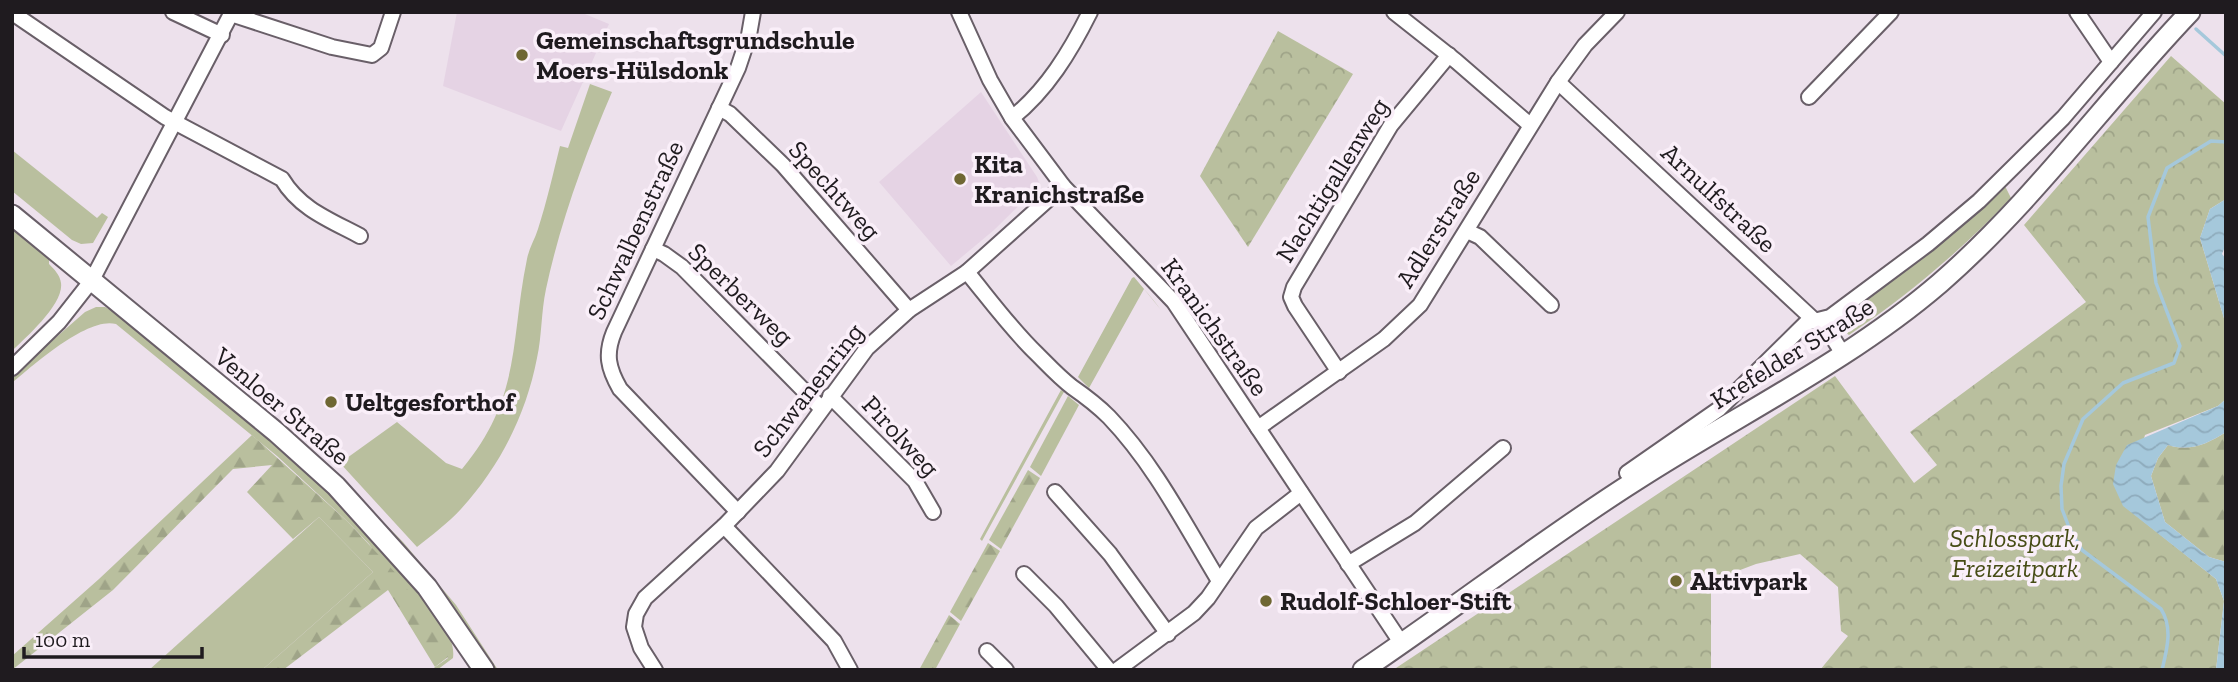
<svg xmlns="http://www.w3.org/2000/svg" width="2238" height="682" font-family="'Zilla Slab',serif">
<defs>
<pattern id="forest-firs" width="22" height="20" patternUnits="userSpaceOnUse" patternTransform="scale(1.75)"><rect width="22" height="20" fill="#b9bf9e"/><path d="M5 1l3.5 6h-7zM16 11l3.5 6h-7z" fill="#9fa488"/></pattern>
<pattern id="park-crowns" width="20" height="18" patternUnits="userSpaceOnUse" patternTransform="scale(1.75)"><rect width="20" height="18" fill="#b9bf9e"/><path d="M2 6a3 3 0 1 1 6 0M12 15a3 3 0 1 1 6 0" fill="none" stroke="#9fa488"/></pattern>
<pattern id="water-waves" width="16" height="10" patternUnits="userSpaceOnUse" patternTransform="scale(1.75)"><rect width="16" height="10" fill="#a5c8db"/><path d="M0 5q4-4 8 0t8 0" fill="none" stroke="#8eabbc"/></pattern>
</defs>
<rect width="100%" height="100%" fill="#ede1ec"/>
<g fill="#e5d3e4">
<polygon points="457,12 580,12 609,24 561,131 443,86"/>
<polygon points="981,92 1037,177 1040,185 994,230 951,266 879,182"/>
</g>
<g fill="#b9bf9e">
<path d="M590,84L612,92C585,155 560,223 546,289C541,312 542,336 537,358C526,415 500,466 461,509C448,523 432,535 417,547L340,463L397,422L446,463L462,469C522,397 510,341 527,259C529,248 535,239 538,229C547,201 553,174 560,146L568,148Z"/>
<polygon points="12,150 97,218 102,213 108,217 93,243 81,244 72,240 12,191"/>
<path d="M2005,186L2011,198C1962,250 1908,295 1849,335L1838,327V321L1929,252Z"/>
<path d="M12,228L49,258V264C54,269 60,275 61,283C64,304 26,337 12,351Z"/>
<path d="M1134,277C1143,288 1153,299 1161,310L1144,289L1089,388L1078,377L1132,278Z"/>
<path d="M96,307H105L112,311C222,401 335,482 422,598C435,614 456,635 453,658L437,670H431L448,658L369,544L348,522L277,456L116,324C88,316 32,366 12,383V376L85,312Z"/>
<polygon points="1061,390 1064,392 1061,397 982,541 980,539"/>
<polygon points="1068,396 1079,405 1041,476 1030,467"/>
<polygon points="320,458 403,542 456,605 498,670 494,670 456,613 319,462"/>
<polygon points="319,517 373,572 262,670 149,670"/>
</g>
<g fill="url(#forest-firs)">
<path d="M2226,432V562L2209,557L2165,522L2151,476L2158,458L2168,445C2190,452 2207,444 2226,432Z"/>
<polygon points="252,435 348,522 401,579 448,657 435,667 388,590 283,670 262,670 373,572 319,517 293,539 247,492 272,465 233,469 113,590 12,670 12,656 99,579"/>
<polygon points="1028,470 1040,478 1001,549 989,540"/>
<polygon points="988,543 1000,551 961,621 950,612"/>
<polygon points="949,615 960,624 935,670 919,670"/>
</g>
<g fill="url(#park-crowns)">
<polygon points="1278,31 1353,74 1248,247 1200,176"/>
<polygon points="2171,56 2226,104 2226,199 2210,209 2200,238 2226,325 2226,399 2218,406 2145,435 2124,506 2216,579 2224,601 2216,670 1820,670 1848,636 1841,631 1838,587 1800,554 1756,564 1711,581 1711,670 1393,670 1835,376 1914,483 1937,465 1910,432 2086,302 2024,225"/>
</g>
<g fill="url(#water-waves)">
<polygon points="2226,199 2226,244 2222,254 2226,259 2226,325 2200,238 2210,209"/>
<path d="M2226,399V432C2207,444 2190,452 2168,445L2158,458L2151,476L2165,522L2209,557L2226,562V670H2216L2224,601L2216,579L2123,506L2113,484L2116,465L2127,445L2218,406Z"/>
</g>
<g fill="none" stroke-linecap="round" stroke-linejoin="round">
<g stroke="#a5c8db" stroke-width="3.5">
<polyline points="2196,29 2226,56"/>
<path d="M2162,670C2167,649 2173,628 2161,609L2082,550L2070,530L2062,509L2061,486L2064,464L2083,419L2123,383L2174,363L2180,346L2156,283L2148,217L2167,168L2211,141L2226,142"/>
</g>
<g stroke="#695f68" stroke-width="18">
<g id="street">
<polyline points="173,12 222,35"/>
<polyline points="959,12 990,80 1012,118 1063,186 1174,302 1402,644"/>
<polyline points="1394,12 1456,61 1530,125"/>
<polyline points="2077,12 2111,62"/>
<polyline points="231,14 332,47 372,55 381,48 393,12"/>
<path d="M17,16L165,117L282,179C300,209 330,220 360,236"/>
<polyline points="1558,82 1815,321 1826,327 1843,354"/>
<polyline points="1809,97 1891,12"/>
<polyline points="719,108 730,114 783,165 909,310"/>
<path d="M1012,118C1047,90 1070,52 1090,12"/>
<polyline points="1467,231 1480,237 1551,305"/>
<polyline points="653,249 664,254 682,267 821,408"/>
<path d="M967,272C990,300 1011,329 1037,354C1048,365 1059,377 1072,387C1085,396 1097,405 1109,417C1155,465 1185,525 1219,581"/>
<polyline points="12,368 59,322 92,280 232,12"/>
<polyline points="1339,372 1295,306 1291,297 1294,287 1391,125 1449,55"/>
<polyline points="830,396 915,481 933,512"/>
<polyline points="1258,428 1384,339 1420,305 1558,82 1585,45 1617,12"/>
<polyline points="1627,473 1719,409 1806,323 1830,317 1928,244 1979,201 2063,118 2154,12"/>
<polyline points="1055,492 1110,554 1168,634"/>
<path d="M738,512L620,389C608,368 605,354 614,332L738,68L749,35L753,12"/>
<polyline points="724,526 834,641 850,670"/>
<polyline points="1348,564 1415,523 1503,448"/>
<polyline points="1024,574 1056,606 1109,670"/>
<polyline points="987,651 1006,670"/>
<polyline points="655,670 641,648 634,627 636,614 645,598 724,526 777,471 867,348 909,310 967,272 1063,186"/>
<polyline points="1117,670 1194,613 1208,598 1256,528 1301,493"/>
</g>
</g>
<g stroke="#695f68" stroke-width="23">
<g id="secondary">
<polyline points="12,215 276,432 336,486 427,587 484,670"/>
<path d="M1363,670C1455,608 1542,540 1635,481C1737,415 1848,362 1940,283C2033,202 2105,101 2190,12"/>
</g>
</g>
<use href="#street" stroke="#fff" stroke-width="14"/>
<use href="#secondary" stroke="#fff" stroke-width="19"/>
</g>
<g fill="#6f6733" stroke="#faeff9" stroke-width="2.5">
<circle cx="522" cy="55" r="7"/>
<circle cx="960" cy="179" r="7"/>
<circle cx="331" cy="402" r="7"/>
<circle cx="1676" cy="581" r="7"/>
<circle cx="1266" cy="601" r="7"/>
</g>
<g text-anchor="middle" stroke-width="7" stroke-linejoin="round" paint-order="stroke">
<g font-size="26" font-weight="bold" fill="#1f1b1f" stroke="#faeff9" text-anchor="start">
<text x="536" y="49">Gemeinschaftsgrundschule<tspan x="536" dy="30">Moers-Hülsdonk</tspan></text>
<text x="974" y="173">Kita<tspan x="974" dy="30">Kranichstraße</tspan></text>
<text x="345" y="411">Ueltgesforthof</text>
<text x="1690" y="590">Aktivpark</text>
<text x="1280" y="610">Rudolf-Schloer-Stift</text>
</g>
<g font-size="26" fill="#1f1b1f" stroke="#faeff9">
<text transform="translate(1332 180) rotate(-58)" y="9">Nachtigallenweg</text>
<text transform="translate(835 190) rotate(48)" y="9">Spechtweg</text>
<text transform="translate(1719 198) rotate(43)" y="9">Arnulfstraße</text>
<text transform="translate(1438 228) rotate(-58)" y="9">Adlerstraße</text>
<text transform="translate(635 230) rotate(-65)" y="9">Schwalbenstraße</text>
<text transform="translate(741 294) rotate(44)" y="9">Sperberweg</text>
<text transform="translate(1215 327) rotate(54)" y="9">Kranichstraße</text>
<text transform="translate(1792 353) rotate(-32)" y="9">Krefelder Straße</text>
<text transform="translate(808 390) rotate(-52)" y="9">Schwanenring</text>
<text transform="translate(282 406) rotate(40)" y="9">Venloer Straße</text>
<text transform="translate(901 436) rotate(47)" y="9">Pirolweg</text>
</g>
<g font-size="26" font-style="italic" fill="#464c15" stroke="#faeff9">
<text x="2015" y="547">Schlosspark,<tspan x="2015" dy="30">Freizeitpark</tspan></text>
</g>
</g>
<rect width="2238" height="682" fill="none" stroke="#1f1b1f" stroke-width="28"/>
<path d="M24 647v10h178v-10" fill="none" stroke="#1f1b1f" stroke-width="3.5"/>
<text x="35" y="647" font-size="21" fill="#1f1b1f" stroke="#faeff9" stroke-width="5" paint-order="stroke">100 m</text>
</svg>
